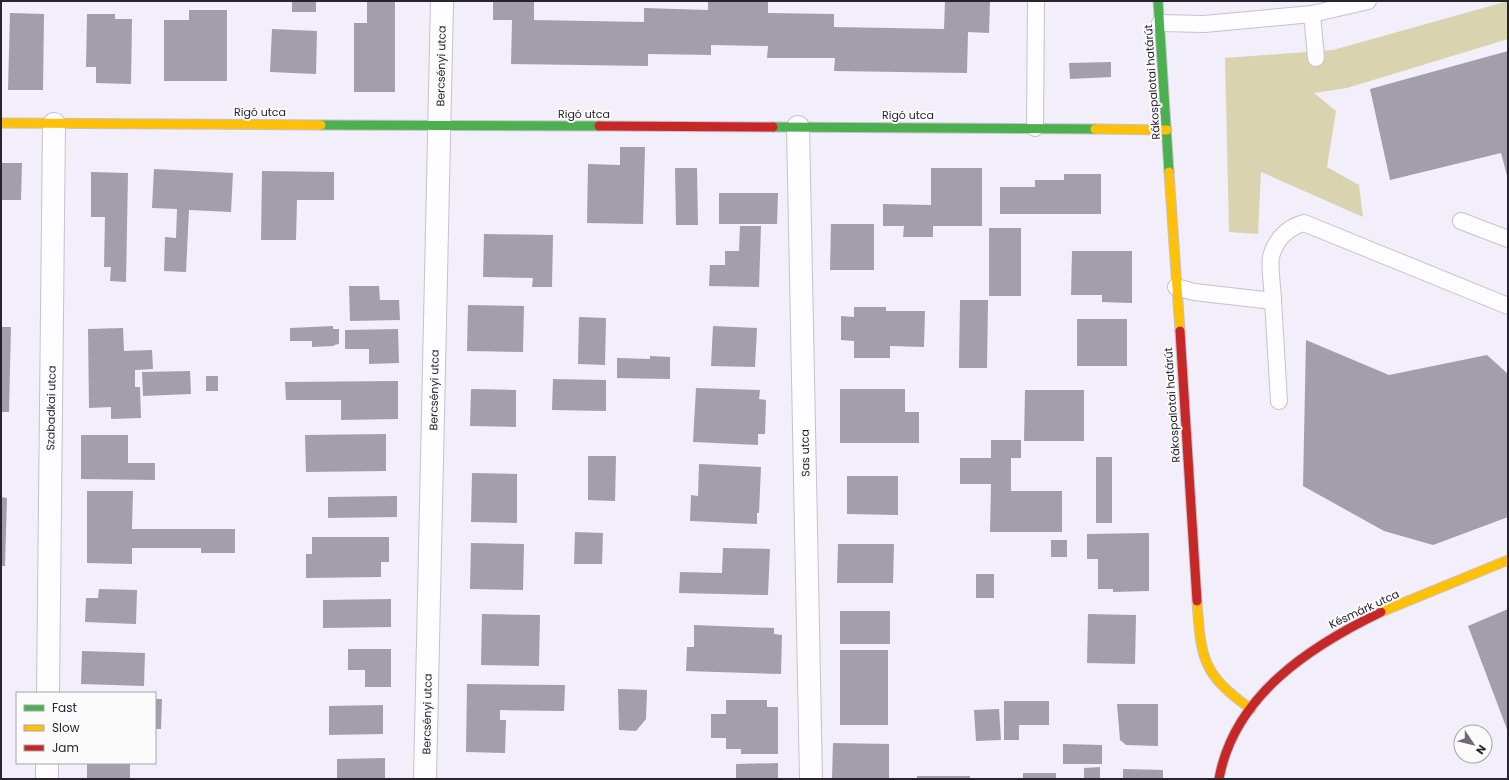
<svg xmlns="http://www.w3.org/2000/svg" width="1509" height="780" font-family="Poppins,sans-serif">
<rect width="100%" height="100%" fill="#f2eefa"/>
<polygon fill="#d9d4af" points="1508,1 1508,39 1347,88 1314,93 1336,111 1327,167 1359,185 1363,217 1261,172 1258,234 1229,232 1225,58 1333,50"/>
<g fill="#a29faa">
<rect x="292" y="1" width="24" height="11"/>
<polygon points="367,1 395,1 395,92 354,92 354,23 367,23"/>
<polygon points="493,1 534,1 534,20 644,22 644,8 708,10 708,1 768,1 768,13 834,14 834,27 944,29 945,1 990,1 989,33 968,32 967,73 834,71 835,58 767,58 768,46 711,45 711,55 648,54 648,66 511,64 512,20 493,20"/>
<polygon points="189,10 227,10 227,81 164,81 164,20 189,20"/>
<polygon points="10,13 44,14 43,90 8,90"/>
<polygon points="87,14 115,14 115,19 132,19 131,84 96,83 96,67 86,67"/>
<polygon points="272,29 317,31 316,74 270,72"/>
<polygon points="1508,51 1508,179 1501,153 1390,180 1370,89"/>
<polygon points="1111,62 1111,77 1070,79 1069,63"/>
<polygon points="620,147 645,147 643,224 587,223 588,164 620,165"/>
<polygon points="1,163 22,163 21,200 1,200"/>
<polygon points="675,168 697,168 698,225 676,225"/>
<polygon points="931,168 982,168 982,226 933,226 933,237 903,237 904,226 883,226 883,204 931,205"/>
<polygon points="154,169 233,173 231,212 189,210 186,272 164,271 165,237 176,238 177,209 152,208"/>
<polygon points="262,171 334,172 334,200 297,200 296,240 261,240"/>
<polygon points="91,172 128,173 126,282 110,281 111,267 104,267 105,217 91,217"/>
<polygon points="1064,174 1101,174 1101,214 1000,214 1000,187 1035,187 1035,180 1064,180"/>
<polygon points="719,193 778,193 777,224 719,224"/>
<polygon points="831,224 874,224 874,270 830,270"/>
<polygon points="740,226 761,226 759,287 709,286 710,265 725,265 725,251 739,251"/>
<rect x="989" y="228" width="32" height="68"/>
<polygon points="484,234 553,235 552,287 532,287 533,278 483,277"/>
<polygon points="1072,251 1132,251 1132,303 1102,302 1102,295 1071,295"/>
<polygon points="349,286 379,286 380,300 399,300 400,320 350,321"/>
<polygon points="960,300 988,300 987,368 959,368"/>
<polygon points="468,305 524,306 523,352 467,351"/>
<polygon points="854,307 886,307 886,311 925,311 924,347 890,346 890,358 854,358 854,341 841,340 841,316 854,317"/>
<polygon points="579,317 606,318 605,365 578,364"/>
<rect x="1077" y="319" width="50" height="47"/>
<polygon points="333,326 333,329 339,329 339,344 334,345 334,346 312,347 312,341 290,341 290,328"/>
<polygon points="713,326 757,328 755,367 711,366"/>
<polygon points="1,327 11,327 9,412 1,412"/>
<polygon points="123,328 124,351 152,350 153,369 135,370 135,387 140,387 141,418 111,419 111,407 89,408 88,329"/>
<polygon points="398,329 399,363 369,364 369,349 345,349 345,330"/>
<polygon points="1306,340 1389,375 1487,355 1508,374 1508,517 1433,545 1384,531 1303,486"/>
<polygon points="650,356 670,357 670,379 617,378 617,358 650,359"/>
<polygon points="190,371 191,394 143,396 142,372"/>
<rect x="206" y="376" width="12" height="15"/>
<polygon points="553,379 606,380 606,411 552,410"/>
<polygon points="398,381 398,419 341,420 341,400 286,400 285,382"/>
<polygon points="696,388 760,390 759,399 766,400 765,434 758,434 758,445 693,442"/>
<polygon points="471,389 516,390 516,427 470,426"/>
<polygon points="840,389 905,389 905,412 919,412 919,443 840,443"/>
<polygon points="1025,390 1084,390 1084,441 1024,441"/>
<polygon points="386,434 386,471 306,472 305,435"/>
<polygon points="81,435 128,435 128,463 155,463 155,480 81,479"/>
<polygon points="991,440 1021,440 1021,458 1011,458 1011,491 1062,491 1062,532 990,532 991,484 960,484 960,458 991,458"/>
<polygon points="588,456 616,456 615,501 588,500"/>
<rect x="1096" y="457" width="16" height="66"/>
<polygon points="699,464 761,467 759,513 757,513 757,524 690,521 691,495 698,496"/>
<polygon points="472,473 517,474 517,523 471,522"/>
<polygon points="847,476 898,476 898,515 847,514"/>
<polygon points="87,491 133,491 132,529 235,529 235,553 201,553 201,548 132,548 132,564 87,563"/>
<polygon points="397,496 397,517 328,518 328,497"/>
<polygon points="1,497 7,498 5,566 1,566"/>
<polygon points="575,532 603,533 602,564 574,564"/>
<polygon points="1149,533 1149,591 1113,592 1113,589 1098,589 1098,559 1087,559 1087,534"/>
<polygon points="312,537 389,537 389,562 381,562 381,577 306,578 306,554 312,554"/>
<rect x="1051" y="540" width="16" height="17"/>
<polygon points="471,543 524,544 523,590 470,589"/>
<polygon points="838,544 894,544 893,583 837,583"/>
<polygon points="723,548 770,549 768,595 679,593 680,572 722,573"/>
<rect x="976" y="574" width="18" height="24"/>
<polygon points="99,589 137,590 136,624 85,622 86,598 98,598"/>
<polygon points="391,599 391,627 323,628 323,600"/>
<polygon points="1508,609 1508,732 1468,626"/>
<rect x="840" y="611" width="50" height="33"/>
<polygon points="482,614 540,615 539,666 481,665"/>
<polygon points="1088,614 1136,615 1135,664 1087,663"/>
<polygon points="694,625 774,628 774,634 782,635 781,674 686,671 687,647 694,647"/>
<polygon points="348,649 391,649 391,687 365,687 365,670 348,670"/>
<rect x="840" y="650" width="48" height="75"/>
<polygon points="82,651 145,653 144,686 81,684"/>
<polygon points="467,684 565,685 564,711 500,710 500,720 506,720 505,753 466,752"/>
<polygon points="618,689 647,690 646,719 636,731 619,730"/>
<polygon points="155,699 162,699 161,729 155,729"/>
<polygon points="726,700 767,700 767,707 778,707 778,754 741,754 741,749 726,749 726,738 711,738 711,714 726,714"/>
<polygon points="1004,701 1049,701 1049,725 1019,725 1019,740 1004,740"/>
<polygon points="1117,704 1158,704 1158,746 1126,745 1120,740"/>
<polygon points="383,705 383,734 329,735 329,706"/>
<polygon points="999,709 1001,740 976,741 974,710"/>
<polygon points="833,743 889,744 889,779 832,779"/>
<polygon points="1063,744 1102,745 1102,764 1063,764"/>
<polygon points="385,758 385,779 337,779 337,759"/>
<rect x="87" y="763" width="43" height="16"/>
<polygon points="778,763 778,779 736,779 736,764"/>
<polygon points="1100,767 1100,779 1084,779 1084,768"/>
<polygon points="1123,769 1163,770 1163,779 1123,779"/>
<rect x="1023" y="773" width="33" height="6"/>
<rect x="917" y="776" width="53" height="3"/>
</g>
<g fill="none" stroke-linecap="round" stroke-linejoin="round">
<g stroke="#c5c2cd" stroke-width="18">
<g id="lane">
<polyline points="1312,14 1316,58"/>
<polyline points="1160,23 1204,24 1312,14 1368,1"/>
<polyline points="1035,128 1036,1"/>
<polyline points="1461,221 1508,239"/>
<polyline points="1176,287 1194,292 1273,301 1279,401"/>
<path d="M1273,301C1273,289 1269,268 1271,257C1275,240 1288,227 1304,223L1508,306"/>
</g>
</g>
<g stroke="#c5c2cd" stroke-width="24">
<g id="street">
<polyline points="798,127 811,779"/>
<polyline points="48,693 54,124"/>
<polyline points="47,779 47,763"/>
<polyline points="425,779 442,1"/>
</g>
</g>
<g stroke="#c5c2cd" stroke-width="11">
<g id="fast">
<polyline points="1158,1 1169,172"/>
<polyline points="321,125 599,126"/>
<polyline points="773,127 1095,129"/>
</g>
</g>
<g stroke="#c5c2cd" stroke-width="11">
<g id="slow">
<polyline points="1,123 321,125"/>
<polyline points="1095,129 1167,130"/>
<polyline points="1169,172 1180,331"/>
<path d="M1197,601C1201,659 1202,674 1251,709"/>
<polyline points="1381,612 1508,560"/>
</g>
</g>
<g stroke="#c5c2cd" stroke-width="11">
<g id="jam">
<polyline points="599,126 773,127"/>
<polyline points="1180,331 1197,601"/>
<path d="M1219,779C1234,695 1311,646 1381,612"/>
</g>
</g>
<use href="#lane" stroke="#fdfcfe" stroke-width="16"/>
<use href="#street" stroke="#fdfcfe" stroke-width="22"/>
<use href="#fast" stroke="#4caf50" stroke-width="9"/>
<use href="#slow" stroke="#ffc107" stroke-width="9"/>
<use href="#jam" stroke="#c62828" stroke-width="9"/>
</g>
<g text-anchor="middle" stroke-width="4" stroke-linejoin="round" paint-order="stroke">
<g font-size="11" fill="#272430" stroke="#fbfbfb">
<text transform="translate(441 66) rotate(-89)" y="4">Bercsényi utca</text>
<text transform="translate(1152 82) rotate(-94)" y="4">Rákospalotai határút</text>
<text x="260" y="116">Rigó utca</text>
<text x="584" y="118">Rigó utca</text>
<text x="908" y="119">Rigó utca</text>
<text transform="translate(434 390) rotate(-89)" y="4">Bercsényi utca</text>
<text transform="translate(1172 405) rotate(-94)" y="4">Rákospalotai határút</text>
<text transform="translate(51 408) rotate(-89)" y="4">Szabadkai utca</text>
<text transform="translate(805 453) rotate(-91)" y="4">Sas utca</text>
<text transform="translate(1364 609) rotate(-25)" y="4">Késmárk utca</text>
<text transform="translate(427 714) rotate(-89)" y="4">Bercsényi utca</text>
</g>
</g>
<rect width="1509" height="780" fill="none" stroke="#272430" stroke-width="4"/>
<rect x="16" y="692" width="140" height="72" fill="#fbfbfb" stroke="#a6a5aa"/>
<rect x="24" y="705" width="20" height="6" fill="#4caf50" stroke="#a6a5aa"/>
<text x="52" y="712" font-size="12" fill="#272430">Fast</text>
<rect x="24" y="725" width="20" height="6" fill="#ffc107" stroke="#a6a5aa"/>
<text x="52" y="732" font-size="12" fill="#272430">Slow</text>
<rect x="24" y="745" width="20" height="6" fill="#c62828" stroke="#a6a5aa"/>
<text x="52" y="752" font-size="12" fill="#272430">Jam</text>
<g transform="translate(1473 744) rotate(125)"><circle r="19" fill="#fbfbfb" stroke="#a6a5aa"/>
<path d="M0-3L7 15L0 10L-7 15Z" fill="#6e6b77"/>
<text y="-6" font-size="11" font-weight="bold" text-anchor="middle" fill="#272430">N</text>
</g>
</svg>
